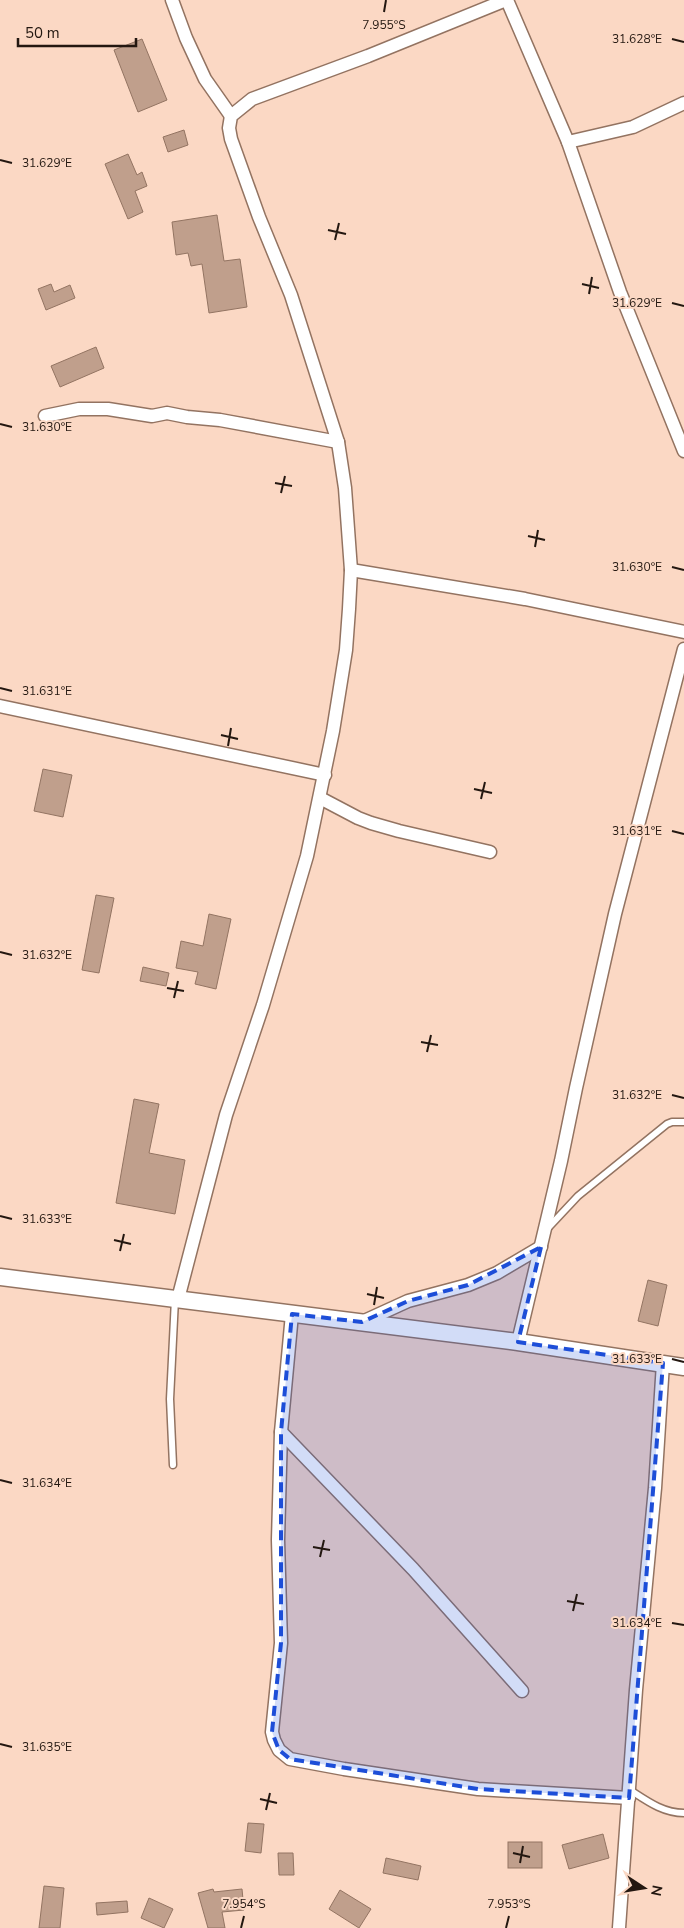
<svg xmlns="http://www.w3.org/2000/svg" width="684" height="1928" font-family="'Nunito Sans',sans-serif">
<rect width="100%" height="100%" fill="#fbd8c4"/>
<g fill="#c09f8c" stroke="#937462">
<polygon points="142,39 167,100 138,112 114,50"/>
<polygon points="184,130 188,145 168,152 163,137"/>
<polygon points="128,154 137,175 142,172 147,186 135,191 143,212 128,219 105,164"/>
<polygon points="217,215 224,261 240,259 247,307 209,313 202,264 191,266 188,253 176,255 172,222"/>
<polygon points="51,284 54,292 70,285 75,298 46,310 38,289"/>
<polygon points="96,347 104,368 60,387 51,366"/>
<polygon points="43,769 72,775 63,817 34,811"/>
<polygon points="96,895 114,898 99,973 82,970"/>
<polygon points="209,914 231,919 216,989 195,984 198,972 176,968 181,941 203,946"/>
<polygon points="143,967 169,973 166,986 140,981"/>
<polygon points="134,1099 159,1104 149,1153 185,1160 175,1214 116,1203"/>
<polygon points="648,1280 667,1285 658,1326 638,1321"/>
<polygon points="248,1823 264,1824 261,1853 245,1851"/>
<polygon points="603,1834 609,1858 569,1869 562,1845"/>
<rect x="508" y="1842" width="34" height="26"/>
<polygon points="278,1853 293,1853 294,1875 279,1875"/>
<polygon points="386,1858 421,1866 418,1880 383,1873"/>
<polygon points="44,1886 64,1888 60,1928 39,1928"/>
<polygon points="213,1889 214,1892 242,1889 244,1910 222,1912 225,1928 208,1928 198,1893"/>
<polygon points="340,1890 371,1909 359,1928 329,1909"/>
<polygon points="149,1898 173,1909 164,1928 141,1918"/>
<polygon points="127,1901 128,1912 97,1915 96,1903"/>
</g>
<g fill="none" stroke-linecap="round" stroke-linejoin="round">
<g stroke="#937361" stroke-width="9">
<g id="service">
<polyline points="548,1228 578,1196 667,1124 672,1122 684,1122"/>
<polyline points="173,1465 170,1399 175,1299"/>
<path d="M630,1790C647,1801 663,1813 684,1813"/>
</g>
</g>
<g stroke="#937361" stroke-width="15">
<g id="minor">
<polyline points="172,0 186,38 205,79 231,116"/>
<polyline points="507,0 568,142 620,292 684,451"/>
<polyline points="568,142 633,127 684,103"/>
<polyline points="45,416 79,409 108,409 152,416 167,413 187,417 220,420 338,442"/>
<polyline points="351,570 525,599 684,632"/>
<polyline points="0,706 325,775"/>
<polyline points="320,798 358,818 371,823 399,831 490,852"/>
<polyline points="178,1299 226,1115 263,1005 307,856 333,731 346,650 349,609 351,570 345,488 338,442 291,295 259,217 231,139 229,128 231,116 252,99 368,56 506,0"/>
<polyline points="292,1314 281,1432 278,1540 281,1643 272,1732 274,1740 279,1750 290,1759 344,1769 478,1789 629,1798"/>
<polyline points="362,1322 408,1301 468,1285 497,1273 541,1247"/>
<polyline points="518,1342 561,1161 576,1088 615,914 684,649"/>
<polyline points="281,1432 413,1569 522,1691"/>
<polyline points="619,1928 636,1690 655,1488 663,1363"/>
</g>
</g>
<g stroke="#937361" stroke-width="19">
<polyline id="tertiary" points="0,1277 518,1342 684,1367"/>
</g>
<use href="#service" stroke="#fff" stroke-width="6"/>
<use href="#minor" stroke="#fff" stroke-width="12"/>
<use href="#tertiary" stroke="#fff" stroke-width="16"/>
</g>
<path fill="#1d4ed8" fill-opacity="0.2" stroke="#1d4ed8" stroke-width="4" stroke-dasharray="10 6" stroke-linejoin="round" d="M541,1247L518,1342L663,1363L629,1798L478,1789L290,1759L279,1750L272,1732L281,1643V1432L292,1314L362,1322L408,1301L468,1285Z"/>
<path fill="none" stroke="#231710" stroke-width="2" d="M384,12L386,0M672,39L684,42M0,160L12,163M328,230L346,234M335,240L339,223M582,284L599,288M589,294L592,277M672,303L684,306M0,424L12,427M275,483L292,486M281,493L285,476M528,536L545,540M535,547L538,530M672,567L684,570M0,688L12,691M221,735L238,739M228,746L231,728M474,789L492,793M481,799L485,782M672,831L684,834M0,952L12,955M167,988L184,991M174,998L178,981M421,1042L438,1045M427,1052L431,1035M672,1095L684,1098M0,1216L12,1219M114,1240L131,1244M120,1251L124,1234M367,1294L384,1298M374,1305L377,1287M672,1359L684,1362M0,1480L12,1483M313,1547L330,1550M320,1557L324,1540M567,1601L584,1604M573,1611L577,1594M672,1623L684,1625M0,1744L12,1747M260,1799L277,1803M266,1810L270,1793M513,1853L530,1857M520,1863L523,1846M241,1928L244,1916M506,1928L509,1916"/>
<g font-size="12" text-anchor="middle" fill="#231710" stroke="#fbd8c4" stroke-width="4" stroke-linejoin="round" paint-order="stroke">
<text x="384" y="29">7.955°S</text>
<text x="637" y="43">31.628°E</text>
<text x="47" y="167">31.629°E</text>
<text x="637" y="307">31.629°E</text>
<text x="47" y="431">31.630°E</text>
<text x="637" y="571">31.630°E</text>
<text x="47" y="695">31.631°E</text>
<text x="637" y="835">31.631°E</text>
<text x="47" y="959">31.632°E</text>
<text x="637" y="1099">31.632°E</text>
<text x="47" y="1223">31.633°E</text>
<text x="637" y="1363">31.633°E</text>
<text x="47" y="1487">31.634°E</text>
<text x="637" y="1627">31.634°E</text>
<text x="47" y="1751">31.635°E</text>
<text x="244" y="1908">7.954°S</text>
<text x="509" y="1908">7.953°S</text>
</g>
<g transform="translate(644 1888) rotate(102)" stroke="#fbd8c4" stroke-width="4" paint-order="stroke">
<path d="M0-4L9 19L0 12L-9 19Z" fill="#231710"/>
<text y="-8" font-size="14" font-weight="bold" text-anchor="middle" fill="#231710">N</text>
</g>
<path d="M18 38v8h118v-8" fill="none" stroke="#231710" stroke-width="2.5"/>
<text x="25" y="38" font-size="15" fill="#231710" stroke="#fbd8c4" stroke-width="4" paint-order="stroke">50 m</text>
</svg>
